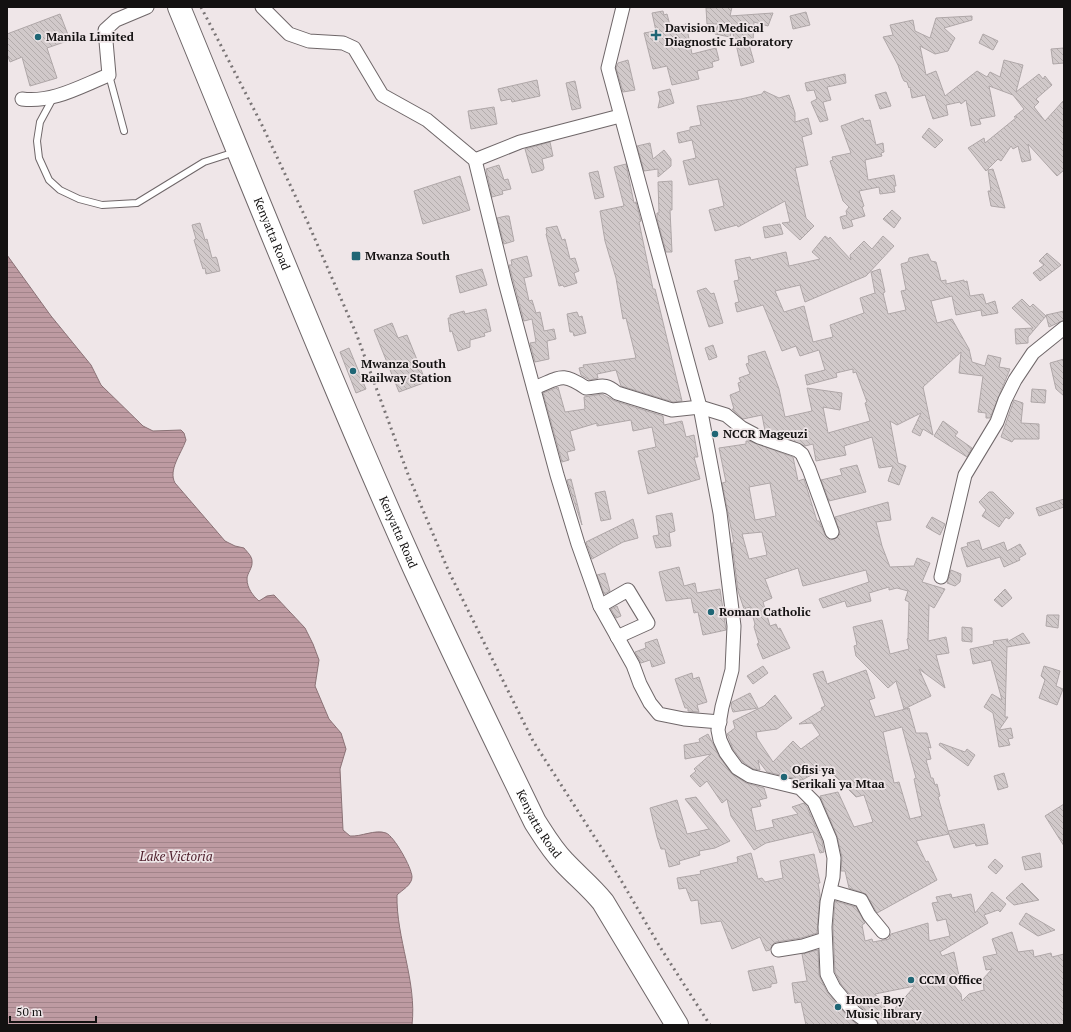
<svg xmlns="http://www.w3.org/2000/svg" width="1071" height="1032" font-family="'PT Serif',serif">
<defs>
<pattern id="water-rules" width="6" height="5" patternUnits="userSpaceOnUse"><rect width="6" height="5" fill="#be9ba2"/><path d="M0 2.5h6" fill="none" stroke="#a2848a"/></pattern>
<pattern id="building-back-hatch" width="6" height="6" patternUnits="userSpaceOnUse"><rect width="6" height="6" fill="#d1c9ca"/><path d="M-1 5l2 2M0 0l6 6M5-1l2 2" fill="none" stroke="#b3acac"/></pattern>
</defs>
<rect width="100%" height="100%" fill="#efe6e8"/>
<path fill="url(#water-rules)" stroke="#8b7276" d="M7,255L51,316L91,365L101,385L143,426L153,431L181,430L184,433L186,440C181,454 168,470 175,483L225,541L235,546L244,548C247,552 252,556 252,561C253,568 247,573 247,579C247,588 253,596 259,601L267,596L274,595L305,628L313,644L319,660L315,686L329,719L341,733L346,749L340,769L343,830L350,836C361,837 375,829 386,833C394,836 412,868 412,877C412,885 402,890 397,895C396,938 417,981 412,1025H7Z"/>
<g fill="url(#building-back-hatch)" stroke="#afa7a8" fill-rule="evenodd">
<polygon points="732,7 730,16 773,13 768,26 754,22 753,42 748,41 754,62 741,66 736,44 747,41 734,38 732,29 730,37 715,34 718,24 707,24 706,8"/>
<polygon points="663,11 664,15 667,14 671,29 686,24 692,54 716,48 719,60 712,62 713,67 697,71 699,79 672,85 667,66 653,69 644,33 656,31 652,13"/>
<polygon points="806,12 810,25 793,29 790,16"/>
<polygon points="60,14 70,40 47,48 57,78 30,86 22,57 10,62 7,54 7,34"/>
<polygon points="972,16 972,20 944,28 955,38 948,51 935,54 920,46 926,75 936,71 945,96 977,71 987,77 990,72 1000,77 1004,60 1023,65 1016,92 1039,74 1043,79 1045,76 1052,85 1036,99 1039,102 1034,107 1045,121 1064,100 1064,170 1057,176 1028,144 1031,160 1022,162 1018,146 1013,149 1011,146 1001,161 998,159 986,171 968,148 984,138 985,143 1017,117 1014,117 1024,109 1013,95 989,86 995,116 979,119 981,124 971,126 966,100 961,104 960,102 946,105 948,115 933,119 925,95 912,98 910,87 909,88 907,82 904,81 902,77 898,65 883,37 893,35 890,25 913,20 915,31 930,38 936,18"/>
<polygon points="983,34 998,41 993,50 979,43"/>
<polygon points="1064,48 1064,63 1053,64 1051,49"/>
<polygon points="628,60 635,90 623,92 616,68 618,63"/>
<polygon points="845,74 846,83 827,87 831,100 823,102 828,120 820,122 811,102 817,99 814,90 807,91 805,83"/>
<polygon points="537,80 540,96 512,102 511,99 501,101 498,89"/>
<polygon points="575,81 581,108 572,110 566,83"/>
<polygon points="670,89 674,103 658,108 660,99 658,92"/>
<polygon points="764,91 779,98 789,95 795,113 795,122 808,118 812,134 802,137 808,165 795,168 806,218 814,226 800,240 782,223 790,222 785,201 738,227 737,225 715,231 709,210 724,206 718,179 689,185 683,161 696,158 692,140 679,143 677,133 690,130 690,127 701,125 697,106 741,99 762,94"/>
<polygon points="886,92 891,106 880,109 875,95"/>
<polygon points="494,107 497,124 471,129 468,111"/>
<polygon points="863,118 864,121 870,120 876,145 883,143 884,152 881,153 882,156 865,160 868,180 894,175 896,186 894,186 895,192 880,194 879,187 859,191 864,206 862,207 865,216 851,220 853,226 843,229 840,217 847,215 846,211 849,207 843,201 830,161 833,160 832,157 851,153 841,126"/>
<polygon points="929,128 943,140 935,148 922,137"/>
<polygon points="550,142 553,156 542,159 544,168 543,170 532,173 525,149"/>
<polygon points="650,143 653,159 664,150 671,159 671,166 658,177 658,169 644,171 637,146"/>
<polygon points="626,164 634,203 636,202 641,221 639,222 653,289 655,289 682,401 673,402 621,386 616,370 597,374 598,378 590,380 581,375 579,368 584,367 583,365 636,358 626,318 623,319 616,278 605,241 600,211 624,206 614,167"/>
<polygon points="499,165 504,180 508,179 511,189 502,191 503,194 492,197 486,169"/>
<polygon points="993,169 1001,194 1005,208 991,206 988,191 991,191 988,170"/>
<polygon points="598,171 604,197 595,199 589,173"/>
<polygon points="460,176 470,210 423,224 414,191"/>
<polygon points="672,181 672,210 670,210 672,252 666,252 657,219 657,213 659,213 658,182"/>
<polygon points="892,210 901,218 894,228 883,219"/>
<polygon points="506,216 509,216 514,241 504,244 497,218"/>
<polygon points="200,223 205,240 207,239 212,258 216,257 217,259 220,271 206,274 205,268 203,269 194,240 196,239 192,225"/>
<polygon points="780,224 783,234 765,238 763,227"/>
<polygon points="557,226 562,240 565,239 570,259 575,258 579,271 574,273 577,283 564,287 563,285 559,286 546,234 547,233 546,228"/>
<polygon points="825,236 829,239 830,237 851,260 850,255 864,241 872,249 883,236 894,246 866,276 805,302 800,285 775,291 784,312 804,306 813,342 833,337 830,325 864,313 860,298 875,293 871,272 880,269 885,292 883,293 888,314 906,310 901,291 906,290 901,264 908,262 909,258 928,254 931,261 936,262 941,281 946,280 946,284 964,280 964,282 967,281 970,296 983,294 986,304 995,301 998,313 982,316 981,310 956,315 952,296 931,301 937,323 952,319 969,349 972,362 985,366 988,355 1001,358 999,367 1010,369 990,418 986,418 986,413 978,412 983,376 959,373 961,352 923,387 933,435 923,429 920,436 912,432 921,413 897,425 890,421 898,463 906,466 899,485 888,481 893,466 879,468 872,437 844,446 846,455 816,461 813,444 805,446 765,431 762,415 743,419 732,409 734,409 730,395 740,391 738,383 741,382 739,378 750,374 746,364 749,363 748,356 765,351 779,389 785,417 812,411 807,388 842,393 840,410 823,407 828,433 870,421 865,403 867,402 856,372 853,373 853,369 836,373 837,377 807,385 805,375 825,370 819,350 800,356 796,346 782,351 763,305 737,312 735,303 739,302 734,281 739,280 735,260 750,257 751,260 786,252 789,266 820,259 812,252"/>
<polygon points="1047,253 1061,265 1040,281 1033,273 1044,265 1039,261"/>
<polygon points="527,256 532,276 524,278 529,301 532,300 536,313 540,312 544,331 554,329 556,339 547,341 549,359 535,362 530,343 536,342 532,319 524,321 509,265 512,265 511,260"/>
<polygon points="482,269 487,285 460,293 456,276"/>
<polygon points="706,288 711,294 714,293 723,323 709,327 697,291"/>
<polygon points="1022,299 1030,307 1033,304 1046,316 1028,337 1028,343 1016,344 1015,329 1033,328 1012,308"/>
<polygon points="486,309 491,331 484,333 485,336 470,340 470,347 458,351 452,331 450,332 448,318 450,318 450,315 464,311 465,314"/>
<polygon points="1064,311 1064,320 1049,327 1046,315"/>
<polygon points="577,312 579,317 582,316 586,333 574,336 573,332 570,332 567,314"/>
<polygon points="392,323 398,338 407,335 426,382 399,392 374,330"/>
<polygon points="713,345 717,357 709,360 705,348"/>
<polygon points="349,348 366,389 356,393 340,352"/>
<polygon points="1064,359 1064,396 1056,389 1050,363"/>
<polygon points="558,387 565,412 585,409 584,397 602,394 615,401 663,416 664,425 682,421 686,437 694,435 698,457 694,457 700,479 648,494 638,451 656,447 652,427 633,431 631,420 597,426 597,423 570,431 575,450 567,452 569,460 562,462 543,393"/>
<polygon points="1032,389 1046,390 1045,403 1031,402"/>
<polygon points="1014,400 1023,403 1021,423 1039,424 1039,439 1014,439 1012,442 1001,437"/>
<polygon points="943,421 958,432 955,436 972,448 967,457 934,436"/>
<path d="M746,441H749L793,457L798,481L804,479L817,521H819L825,535L830,540L835,539L840,534L835,517L888,502L891,520L876,522L882,546L890,567L914,566L917,558L930,563L922,582L945,589L934,608L929,605L928,641L946,637L949,653L936,655L945,688L919,669L931,696L904,709L896,681L888,688L856,656L854,646L857,645L853,627L882,620L890,654L909,649L907,639L908,638L909,602L905,600L908,591L897,588L889,590V587L869,593L871,601L847,607L845,601L823,608L819,599L869,582L866,570L803,586L798,568L765,579L772,598L763,602L770,626L776,624L778,629L780,628L790,648L763,659L757,644L759,643L754,627L755,624L750,607L744,609L738,591L732,543H734L722,483L726,482L719,448L746,444ZM770,483L776,516L755,520L749,487ZM762,532L767,555L749,559L742,534Z"/>
<polygon points="857,465 866,492 829,501 821,480 842,475 840,469"/>
<polygon points="571,479 578,507 582,525 567,480"/>
<polygon points="605,491 611,519 601,521 595,493"/>
<polygon points="989,492 993,492 1014,513 1009,519 1006,517 999,527 982,516 986,510 979,502"/>
<polygon points="1064,499 1064,507 1039,516 1036,508"/>
<polygon points="672,513 675,531 669,533 671,546 656,548 653,536 659,535 656,516"/>
<polygon points="932,517 945,524 940,535 926,527"/>
<polygon points="633,519 638,538 623,542 592,559 586,542"/>
<polygon points="979,540 982,550 1004,542 1007,551 1020,544 1026,554 1019,558 1020,560 1004,567 1000,557 967,567 961,548 968,546 967,543"/>
<polygon points="679,567 684,586 695,583 697,593 720,589 726,630 703,635 698,612 694,613 691,598 666,601 659,572"/>
<polygon points="951,570 961,574 960,582 955,586 947,583"/>
<polygon points="605,573 610,591 604,594 597,575"/>
<polygon points="1005,589 1012,598 1002,607 994,600"/>
<polygon points="617,606 621,616 616,618 611,609"/>
<polygon points="1047,615 1059,615 1058,628 1046,626"/>
<polygon points="962,627 972,628 972,642 962,641"/>
<polygon points="1023,633 1030,643 1007,647 1005,717 1008,717 999,730 1011,728 1013,738 1008,739 1010,745 999,747 993,713 984,707 992,694 1002,700 991,660 973,664 970,649 994,644 993,641 1008,639 1007,642"/>
<polygon points="657,639 665,663 652,667 650,660 641,663 635,652 646,648 645,643"/>
<polygon points="763,666 768,673 753,684 747,676"/>
<polygon points="1044,666 1060,671 1056,686 1063,689 1057,705 1039,698 1045,680 1041,676"/>
<path d="M866,670L875,698L869,700L875,717L909,708L916,733H927L931,748L928,747L931,759L926,760L931,778H933L935,785L937,784L940,796L938,797L949,834L916,841L926,862L928,861L937,880L877,913L866,894L849,888L845,871H841L842,857L837,836L820,796L838,792L854,827L873,822L864,795L856,797L826,767L802,780L767,772L758,760L760,770L753,769L743,762L733,749L727,734L735,728L733,721L764,706L775,695L792,718L777,729L756,732L757,738L773,762L793,741L801,749L820,735L812,723L799,724L822,710L821,708L825,706L813,674L823,671L827,684ZM902,727L916,778L914,779L922,816L910,819L899,782L894,783L883,732Z"/>
<polygon points="692,673 693,679 699,677 707,702 697,705 699,712 688,711 688,708 685,708 675,679"/>
<polygon points="750,693 758,708 733,712 731,706 732,702"/>
<polygon points="708,734 719,756 731,773 746,783 764,788 767,798 759,800 761,806 751,808 756,831 774,827 772,820 798,814 792,807 804,803 807,807 822,841 824,852 820,853 813,832 766,843 754,850 731,816 727,799 722,803 707,781 700,787 690,776 696,771 694,769 711,754 685,759 684,745 700,742 699,739"/>
<polygon points="940,743 965,752 967,749 975,755 968,766 939,745"/>
<polygon points="1004,773 1008,787 998,790 994,776"/>
<polygon points="696,797 730,841 715,848 699,851 700,855 679,861 680,864 669,867 665,849 661,849 657,837 650,808 677,800 687,834 709,829 685,799"/>
<polygon points="1064,804 1064,846 1045,816"/>
<polygon points="984,824 988,844 976,846 975,843 954,848 948,831"/>
<polygon points="751,853 758,879 762,878 765,882 783,878 780,861 814,854 820,883 818,883 820,895 817,933 801,938 776,942 773,944 770,950 766,951 760,937 732,949 721,921 701,924 698,900 691,901 686,888 679,889 677,878 701,874 700,871 738,862 737,857"/>
<polygon points="1040,853 1042,867 1025,870 1022,857"/>
<polygon points="995,859 1003,866 996,874 988,867"/>
<polygon points="1022,883 1039,900 1014,905 1006,898"/>
<path d="M992,892L1006,904L1000,912L998,910L984,915L988,923L940,952L942,956L954,952L959,976L949,979L961,994L962,1001L969,994L984,990L983,979L992,969L986,970L983,957L997,954L992,939L1012,932L1018,952L1033,950L1034,957L1051,953L1052,957L1064,954V1025H879L876,1019L860,1006L841,984L835,972L833,927L835,901L856,907L865,923L862,925L865,941L872,939L873,942L889,939L891,934L928,923L929,941L950,936L946,919L937,921L932,903L938,902L936,897L951,894L952,898L971,894L975,913ZM915,986L890,1014L875,994Z"/>
<polygon points="1026,913 1055,930 1038,936 1019,924"/>
<polygon points="818,950 819,975 827,992 848,1017 858,1025 806,1025 801,1002 795,1003 792,983 807,981 802,954"/>
<polygon points="773,966 777,983 771,984 771,987 753,991 748,971"/>
</g>
<g fill="none" stroke-linecap="round" stroke-linejoin="round">
<g stroke="#6f6769" stroke-width="8">
<g id="lane">
<polyline points="109,75 124,131"/>
<polyline points="53,98 40,122 37,141 39,158 49,180 60,190 79,199 102,205 137,203 204,162 235,152"/>
</g>
</g>
<g stroke="#6f6769" stroke-width="15">
<g id="street">
<polyline points="262,7 289,34 309,41 343,43 354,48 382,95 427,120 475,160 505,282 557,475 578,544 600,606 633,665 640,684 650,703 659,714 684,719 720,722"/>
<polyline points="623,7 608,68 700,407 720,513 734,626 732,670 722,707 718,730 720,740 726,753 737,768 750,776 800,788 814,802 830,839 834,858 833,877 827,902 825,927 827,974 834,988 854,1012 871,1025"/>
<path d="M22,99C53,103 81,86 109,75L105,30L116,20L147,7"/>
<polyline points="475,160 520,142 620,116"/>
<path d="M534,388C560,378 561,371 586,388C601,387 604,382 617,393L672,410L700,407L726,415L742,428L759,437L797,450L802,454L809,469L832,532"/>
<polyline points="941,577 965,475 997,422 1005,400 1015,380 1033,353 1064,328"/>
<polyline points="600,606 628,590 648,623 617,637"/>
<polyline points="830,891 861,900 869,915 883,932"/>
<polyline points="778,950 803,946 825,939"/>
</g>
</g>
<g stroke="#6f6769" stroke-width="24">
<g id="highway">
<path id="s1" d="M179,7C256,194 331,383 414,568C453,653 494,738 535,822C544,836 552,850 564,862C577,876 591,887 603,902L677,1025"/>
</g>
</g>
<use href="#lane" stroke="#fff" stroke-width="6"/>
<use href="#street" stroke="#fff" stroke-width="13"/>
<use href="#highway" stroke="#fff" stroke-width="22"/>
<polyline stroke="#7a7576" stroke-width="3" stroke-dasharray="2 4" stroke-linecap="butt" points="201,7 261,123 308,223 356,333 409,477 449,572 533,741 608,858 660,947 710,1025"/>
</g>
<g fill="#1f6675" stroke="#efe6e8" stroke-width="1.5">
<path d="M654 29h4v4h4v4h-4v4h-4v-4h-4v-4h4z"/>
<circle cx="38" cy="37" r="4"/>
<rect x="351" y="251" width="10" height="10" rx="2"/>
<circle cx="353" cy="371" r="4"/>
<circle cx="715" cy="434" r="4"/>
<circle cx="711" cy="612" r="4"/>
<circle cx="784" cy="777" r="4"/>
<circle cx="911" cy="980" r="4"/>
<circle cx="838" cy="1007" r="4"/>
</g>
<g text-anchor="middle" stroke-width="3.5" stroke-linejoin="round" paint-order="stroke">
<g font-size="12" font-weight="bold" fill="#131111" stroke="#efe6e8" text-anchor="start">
<text x="665" y="32">Davision Medical<tspan x="665" dy="14">Diagnostic Laboratory</tspan></text>
<text x="46" y="41">Manila Limited</text>
<text x="365" y="260">Mwanza South</text>
<text x="361" y="368">Mwanza South<tspan x="361" dy="14">Railway Station</tspan></text>
<text x="723" y="438">NCCR Mageuzi</text>
<text x="719" y="616">Roman Catholic</text>
<text x="792" y="774">Ofisi ya<tspan x="792" dy="14">Serikali ya Mtaa</tspan></text>
<text x="919" y="984">CCM Office</text>
<text x="846" y="1004">Home Boy<tspan x="846" dy="14">Music library</tspan></text>
</g>
<g font-size="12" fill="#131111" stroke="#efe6e8">
<text dy="4" stroke="none"><textPath href="#s1" startOffset="245">Kenyatta Road</textPath></text>
<text dy="4" stroke="none"><textPath href="#s1" startOffset="569">Kenyatta Road</textPath></text>
<text dy="4" stroke="none"><textPath href="#s1" startOffset="893">Kenyatta Road</textPath></text>
</g>
<g font-size="13" font-style="italic" fill="#50212e" stroke="#efe6e8">
<text x="176" y="861">Lake Victoria</text>
</g>
</g>
<rect width="1071" height="1032" fill="none" stroke="#131111" stroke-width="16"/>
<path d="M10 1016v6h86v-6" fill="none" stroke="#131111" stroke-width="2"/>
<text x="16" y="1016" font-size="12" fill="#131111" stroke="#efe6e8" stroke-width="3" paint-order="stroke">50 m</text>
</svg>
